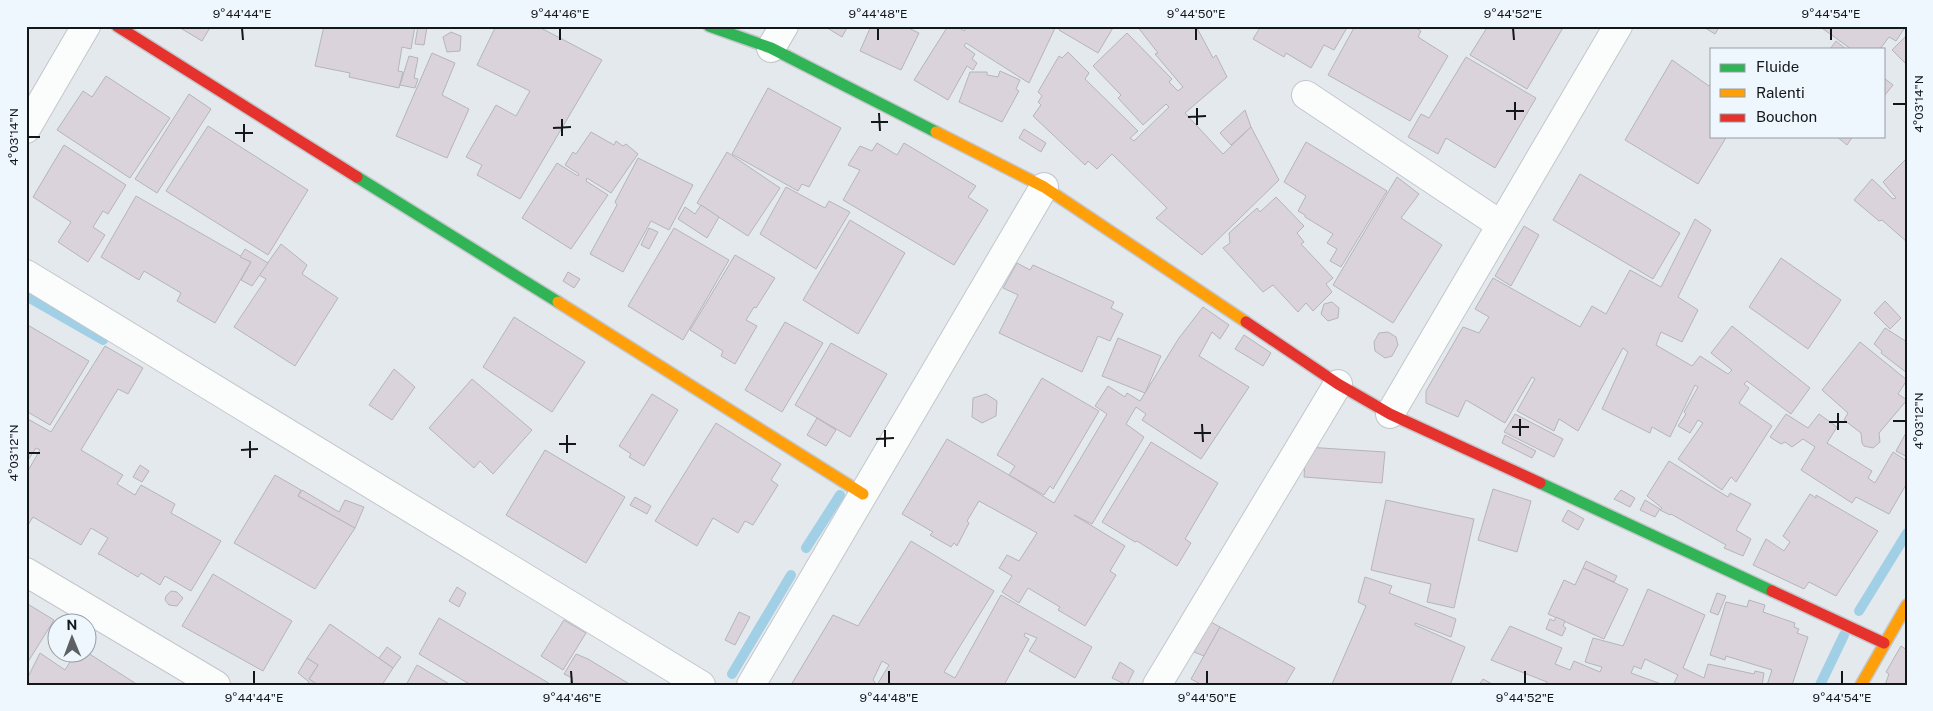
<svg xmlns="http://www.w3.org/2000/svg" width="1933" height="711" font-family="'Public Sans',sans-serif">
<rect width="100%" height="100%" fill="#e4e9ee"/>
<g fill="none" stroke-linecap="round" stroke-linejoin="round">
<g stroke="#a1d0e6" stroke-width="10">
<polyline points="26,296 103,340"/>
<polyline points="806,548 840,495"/>
<polyline points="1859,611 1907,533"/>
<polyline points="732,674 791,575"/>
<polyline points="1820,685 1844,635"/>
</g>
</g>
<g fill="#dad3dc" stroke="#b5b5b9">
<polygon points="177,26 211,26 202,41"/>
<polygon points="324,26 415,26 411,49 402,47 398,71 403,72 399,88 349,77 350,73 315,66"/>
<polygon points="418,26 427,27 424,45 415,44"/>
<polygon points="496,26 537,26 602,60 520,199 477,175 482,165 466,157 496,105 516,116 530,91 477,65"/>
<polygon points="824,26 848,26 842,37"/>
<polygon points="871,26 904,26 919,33 901,70 860,51"/>
<polygon points="948,26 957,26 964,31 967,26 1056,26 1029,83 966,43 964,46 975,54 972,59 977,63 973,70 967,66 948,100 914,80"/>
<polygon points="1062,26 1114,26 1098,53 1059,30"/>
<polygon points="1137,26 1196,26 1213,58 1216,55 1227,77 1185,113 1223,154 1251,127 1279,180 1202,255 1156,218 1167,208 1112,154 1097,169 1088,161 1085,165 1033,116 1041,105 1038,102 1042,96 1038,92 1059,56 1062,58 1068,52 1089,73 1085,79 1138,131 1130,138 1134,141 1169,107 1166,104 1143,125 1118,98 1121,95 1093,66 1127,33 1172,79 1169,82 1178,91 1183,87 1155,54 1158,53"/>
<polygon points="1261,26 1348,26 1334,50 1324,45 1311,68 1286,53 1284,57 1253,39"/>
<polygon points="1355,26 1413,26 1421,31 1418,37 1448,56 1410,121 1328,75"/>
<polygon points="1488,26 1564,26 1527,89 1470,55"/>
<polygon points="1702,26 1720,26 1715,34"/>
<polygon points="1819,26 1906,26 1896,41 1889,37 1880,49 1851,49"/>
<polygon points="451,32 461,36 460,51 447,52 443,37"/>
<polygon points="1907,35 1907,65 1892,50"/>
<polygon points="1836,41 1846,49 1830,49"/>
<polygon points="432,53 455,63 442,95 469,109 447,158 396,136"/>
<polygon points="409,56 418,58 414,78 418,79 415,88 400,85"/>
<polygon points="1466,57 1536,98 1495,168 1446,138 1438,154 1408,137 1421,114 1429,118"/>
<polygon points="1672,60 1709,86 1712,82 1712,136 1727,136 1698,184 1625,140"/>
<polygon points="1000,71 1020,80 1016,89 1019,91 1002,122 959,102 970,72 987,72 987,75 998,77"/>
<polygon points="106,76 170,118 130,178 57,130 83,91 92,97"/>
<polygon points="1884,78 1893,85 1884,96"/>
<polygon points="768,88 841,128 809,187 802,184 798,191 732,154"/>
<polygon points="189,94 211,109 157,193 135,179"/>
<polygon points="1245,110 1251,127 1231,145 1220,133"/>
<polygon points="208,126 308,190 268,255 166,191"/>
<polygon points="1024,129 1046,143 1041,152 1019,138"/>
<polygon points="591,132 614,145 616,141 623,146 626,144 638,154 611,193 587,178 586,181 608,195 571,249 522,218 557,163 578,176 579,174 565,165 573,152 576,154"/>
<polygon points="1836,136 1853,136 1847,145"/>
<polygon points="1306,142 1387,191 1341,267 1330,261 1337,249 1327,243 1333,234 1305,217 1305,215 1298,211 1306,196 1284,182"/>
<polygon points="877,143 897,155 904,143 976,186 968,197 988,210 954,265 843,200 860,170 848,165 860,146 872,151"/>
<polygon points="64,145 126,185 108,214 103,211 93,227 105,235 88,262 58,242 71,222 33,197"/>
<polygon points="727,152 780,188 748,236 697,203"/>
<polygon points="638,158 693,185 669,230 651,221 623,272 590,254 617,205 615,202"/>
<polygon points="1907,158 1907,242 1882,220 1879,221 1854,200 1872,179 1893,199 1896,198 1883,182"/>
<polygon points="1580,174 1680,233 1653,279 1553,220"/>
<polygon points="1397,177 1419,194 1401,218 1442,245 1393,323 1333,285"/>
<polygon points="786,187 825,208 829,201 850,212 816,269 760,234"/>
<polygon points="136,196 251,262 215,323 177,301 181,293 144,271 139,280 101,257"/>
<polygon points="1276,197 1304,226 1297,233 1304,242 1301,244 1333,278 1326,284 1332,292 1313,311 1306,303 1298,312 1273,285 1263,292 1223,248 1230,243 1229,233 1257,208 1260,212"/>
<polygon points="701,205 719,217 707,238 678,219 685,207 695,214"/>
<polygon points="1695,219 1711,230 1678,297 1698,310 1682,342 1661,332 1656,345 1692,366 1700,356 1728,374 1732,370 1711,353 1732,326 1810,388 1791,414 1747,381 1744,384 1749,388 1739,403 1772,426 1736,482 1731,477 1722,490 1678,459 1703,423 1698,420 1690,433 1678,426 1686,414 1684,412 1698,387 1695,385 1670,437 1652,427 1650,433 1602,409 1628,352 1623,348 1578,431 1559,419 1554,431 1517,411 1535,379 1532,377 1505,423 1466,400 1458,417 1426,403 1426,391 1463,327 1479,333 1489,317 1475,309 1493,278 1580,327 1592,306 1606,314 1630,270 1661,287"/>
<polygon points="850,220 905,253 858,334 803,300"/>
<polygon points="1524,226 1539,235 1511,286 1495,276"/>
<polygon points="649,228 658,232 649,249 641,245"/>
<polygon points="674,228 729,260 683,340 628,306"/>
<polygon points="281,244 307,265 302,274 338,298 295,366 234,327 266,279 259,275"/>
<polygon points="245,249 268,263 252,286 241,280 251,262 240,257"/>
<polygon points="735,255 775,278 756,308 754,307 746,320 757,326 735,364 721,356 723,351 690,330"/>
<polygon points="1781,258 1841,300 1808,349 1749,307"/>
<polygon points="1017,263 1030,270 1033,265 1114,302 1111,308 1123,314 1110,341 1098,336 1082,372 999,333 1018,295 1003,288"/>
<polygon points="568,272 580,279 574,288 563,281"/>
<polygon points="1885,301 1901,318 1890,329 1874,313"/>
<polygon points="1332,302 1339,308 1338,318 1328,321 1321,314 1324,304"/>
<polygon points="1203,307 1229,325 1220,339 1212,332 1199,356 1249,387 1201,459 1142,420 1146,414 1136,407 1126,424 1144,437 1092,524 1074,515 1125,546 1110,571 1116,575 1085,626 1058,610 1060,607 1028,588 1019,603 1002,592 1012,576 999,568 1007,555 1019,561 1037,533 979,501 967,521 969,523 957,546 954,543 951,547 930,535 933,532 902,514 947,439 1009,475 1054,503 1107,414 1095,406 1108,386 1125,397 1127,393 1140,401 1179,338"/>
<polygon points="514,317 585,362 552,412 483,367"/>
<polygon points="785,322 823,343 782,412 745,390"/>
<polygon points="26,324 89,361 50,425 26,411"/>
<polygon points="1885,328 1907,342 1907,376 1907,373 1881,353 1882,351 1874,344"/>
<polygon points="1388,332 1396,337 1398,345 1392,356 1385,358 1375,351 1374,342 1379,333"/>
<polygon points="1244,335 1271,353 1263,366 1235,349"/>
<polygon points="1118,338 1161,356 1145,393 1102,376"/>
<polygon points="1860,342 1907,380 1898,394 1907,400 1879,433 1880,442 1873,448 1864,446 1862,443 1861,433 1844,420 1848,413 1822,390"/>
<polygon points="831,343 887,374 850,437 795,405"/>
<polygon points="105,346 143,368 128,394 118,389 81,450 123,475 117,484 135,495 141,485 175,504 171,513 221,541 191,591 165,576 160,585 141,573 138,577 101,555 98,554 108,538 91,528 81,545 33,517 26,528 26,474 40,450 36,448 26,463 26,418 51,432"/>
<polygon points="394,369 415,387 392,420 369,405"/>
<polygon points="1042,378 1099,411 1053,489 1050,486 1044,495 1009,475 1015,466 997,455"/>
<polygon points="472,379 532,430 493,474 480,461 474,468 429,428"/>
<polygon points="652,394 678,410 644,466 629,457 631,454 619,446"/>
<polygon points="986,394 997,401 996,416 982,423 972,417 973,398"/>
<polygon points="1515,414 1563,439 1554,457 1504,432"/>
<polygon points="1786,414 1808,428 1819,414 1837,427 1827,443 1872,471 1868,478 1875,483 1893,452 1907,461 1907,483 1889,514 1856,497 1852,503 1801,470 1815,447 1803,439 1792,447 1785,442 1781,444 1770,437"/>
<polygon points="817,418 836,430 826,446 807,435"/>
<polygon points="716,423 781,464 771,480 778,485 753,525 745,521 738,533 713,518 697,546 655,521"/>
<polygon points="1907,431 1907,457 1896,451"/>
<polygon points="1505,435 1536,451 1532,458 1502,443"/>
<polygon points="1151,442 1218,483 1185,539 1191,543 1177,566 1137,541 1135,542 1102,522"/>
<polygon points="1306,447 1385,452 1382,483 1304,477"/>
<polygon points="545,450 625,497 586,563 506,515"/>
<polygon points="1669,461 1728,497 1730,493 1751,504 1736,530 1751,539 1743,556 1724,548 1726,545 1671,514 1670,515 1660,510 1662,508 1647,496"/>
<polygon points="140,465 149,471 142,482 133,477"/>
<polygon points="275,475 301,490 298,496 355,528 315,589 234,543"/>
<polygon points="1493,489 1531,501 1517,552 1478,540"/>
<polygon points="302,490 339,512 345,500 364,507 355,528 298,496"/>
<polygon points="1621,490 1635,498 1630,507 1614,499"/>
<polygon points="1810,494 1816,498 1816,495 1878,531 1836,596 1809,582 1804,589 1753,565 1766,539 1784,551 1790,542 1783,536"/>
<polygon points="635,497 651,506 647,514 630,505"/>
<polygon points="1386,500 1474,519 1454,608 1427,602 1431,584 1371,570"/>
<polygon points="1645,500 1660,509 1655,517 1640,510"/>
<polygon points="1568,510 1584,519 1578,530 1562,521"/>
<polygon points="911,541 994,591 944,672 955,678 1001,595 1092,647 1075,678 1029,651 1037,638 1025,633 1024,636 1029,639 1004,685 877,685 889,665 882,661 873,680 875,682 874,685 791,685 833,615 858,626"/>
<polygon points="1586,561 1617,576 1614,582 1583,568"/>
<polygon points="1583,568 1628,589 1604,639 1548,614 1564,580 1575,585"/>
<polygon points="213,574 292,621 263,671 182,626"/>
<polygon points="1365,577 1392,586 1389,593 1456,619 1451,637 1415,623 1415,625 1465,647 1450,685 1332,684 1366,606 1358,602"/>
<polygon points="457,587 466,593 459,607 449,601"/>
<polygon points="1648,589 1705,615 1683,668 1704,678 1708,664 1754,674 1755,671 1764,673 1762,685 1673,685 1678,675 1645,659 1641,669 1634,666 1631,673 1664,685 1546,685 1547,682 1491,660 1510,626 1562,648 1555,664 1570,670 1574,661 1600,672 1602,667 1585,662 1593,638 1623,646"/>
<polygon points="171,591 177,592 183,598 177,606 169,605 165,600 166,596"/>
<polygon points="1717,593 1726,596 1718,615 1710,612"/>
<polygon points="1749,600 1765,605 1763,612 1795,623 1794,627 1799,629 1797,633 1808,637 1792,685 1767,685 1772,670 1726,656 1725,660 1710,655 1726,602 1747,607"/>
<polygon points="26,603 54,620 26,665"/>
<polygon points="739,612 750,617 735,645 725,640"/>
<polygon points="1556,617 1565,621 1563,626 1566,628 1562,636 1546,629 1550,619 1554,621"/>
<polygon points="439,618 552,685 471,685 419,654"/>
<polygon points="564,620 586,633 563,670 541,656"/>
<polygon points="1211,622 1220,627 1204,656 1194,652"/>
<polygon points="330,624 393,668 382,685 318,685 309,679 318,665 307,658"/>
<polygon points="1220,627 1295,668 1285,685 1202,685 1191,679"/>
<polygon points="1901,646 1907,650 1907,685 1885,685 1889,674 1886,672"/>
<polygon points="387,647 401,657 393,668 379,658"/>
<polygon points="40,653 65,670 75,654 88,653 138,685 26,685 26,673 29,675"/>
<polygon points="576,654 588,659 631,685 569,685 572,678 564,674"/>
<polygon points="307,658 318,665 309,679 318,685 307,685 309,682 298,673"/>
<polygon points="1120,662 1134,671 1127,685 1112,678"/>
<polygon points="417,665 451,685 406,685"/>
<polygon points="1483,679 1494,685 1479,685"/>
</g>
<g fill="none" stroke-linecap="round" stroke-linejoin="round">
<g stroke="#c3c7cb" stroke-width="30">
<g id="street">
<polyline points="771,48 784,26"/>
<polyline points="1306,95 1501,225"/>
<polyline points="26,129 86,26"/>
<polyline points="26,274 701,685"/>
<polyline points="1390,414 1618,26"/>
<polyline points="26,572 216,685"/>
<polyline points="751,685 1044,187"/>
<polyline points="1157,685 1338,384"/>
</g>
</g>
<g stroke="#c3c7cb" stroke-width="14">
<g id="fast">
<polyline points="709,26 771,48 936,132"/>
<polyline points="357,177 558,302"/>
<polyline points="1540,483 1772,591"/>
</g>
</g>
<g stroke="#c3c7cb" stroke-width="14">
<g id="slow">
<polyline points="936,132 1044,187 1246,322"/>
<polyline points="558,302 863,494"/>
<polyline points="1861,685 1907,605"/>
</g>
</g>
<g stroke="#c3c7cb" stroke-width="14">
<g id="jam">
<polyline points="117,26 357,177"/>
<polyline points="1246,322 1338,384 1390,414 1540,483"/>
<polyline points="1772,591 1884,643"/>
</g>
</g>
<use href="#street" stroke="#fbfcfc" stroke-width="28"/>
<use href="#fast" stroke="#30b455" stroke-width="11"/>
<use href="#slow" stroke="#ff9f0a" stroke-width="11"/>
<use href="#jam" stroke="#e5322d" stroke-width="11"/>
</g>
<path fill="none" stroke="#14171a" stroke-width="2" d="M242,28L243,40M560,28V40M878,28V40M1196,28V40M1513,28L1514,40M1831,28V40M1515,102V120M1893,104H1906M1197,108V125M1506,111H1524M879,113L880,131M1188,117L1206,116M562,119V136M871,122H888M244,124V142M553,128L571,127M235,133H253M28,137H40M1838,413V430M1520,419V436M1893,421H1906M1829,422H1847M1202,424L1203,442M1512,427H1529M885,430V447M1194,433H1211M567,435V453M876,439L894,438M250,441V458M559,444H576M241,450L258,449M28,453H40M254,671V684M571,671L572,684M889,671V684M1207,671V684M1525,671V684M1842,671V684"/>
<rect width="1933" height="711" fill="none" stroke="#eef6fe" stroke-width="55"/>
<rect x="1710" y="48" width="175" height="90" fill="#eef6fe" stroke="#979da3"/>
<rect x="1720" y="64" width="25" height="8" fill="#30b455" stroke="#979da3"/>
<text x="1756" y="72" font-size="15" fill="#14171a">Fluide</text>
<rect x="1720" y="89" width="25" height="8" fill="#ff9f0a" stroke="#979da3"/>
<text x="1756" y="98" font-size="15" fill="#14171a">Ralenti</text>
<rect x="1720" y="114" width="25" height="8" fill="#e5322d" stroke="#979da3"/>
<text x="1756" y="122" font-size="15" fill="#14171a">Bouchon</text>
<g transform="translate(72 638) rotate(359)"><circle r="24" fill="#eef6fe" stroke="#979da3"/>
<path d="M0-4L9 19L0 12L-9 19Z" fill="#5d6064"/>
<text y="-8" font-size="14" font-weight="bold" text-anchor="middle" fill="#14171a">N</text>
</g>
<rect x="28" y="28" width="1878" height="656" fill="none" stroke="#14171a" stroke-width="2"/>
<g font-size="12" text-anchor="middle" fill="#14171a">
<text x="242" y="18">9°44'44"E</text>
<text x="560" y="18">9°44'46"E</text>
<text x="878" y="18">9°44'48"E</text>
<text x="1196" y="18">9°44'50"E</text>
<text x="1513" y="18">9°44'52"E</text>
<text x="1831" y="18">9°44'54"E</text>
<text transform="translate(1919 104) rotate(-90)" y="4">4°03'14"N</text>
<text transform="translate(14 137) rotate(-90)" y="4">4°03'14"N</text>
<text transform="translate(1919 421) rotate(-90)" y="4">4°03'12"N</text>
<text transform="translate(14 453) rotate(-90)" y="4">4°03'12"N</text>
<text x="254" y="702">9°44'44"E</text>
<text x="572" y="702">9°44'46"E</text>
<text x="889" y="702">9°44'48"E</text>
<text x="1207" y="702">9°44'50"E</text>
<text x="1525" y="702">9°44'52"E</text>
<text x="1842" y="702">9°44'54"E</text>
</g>
</svg>
